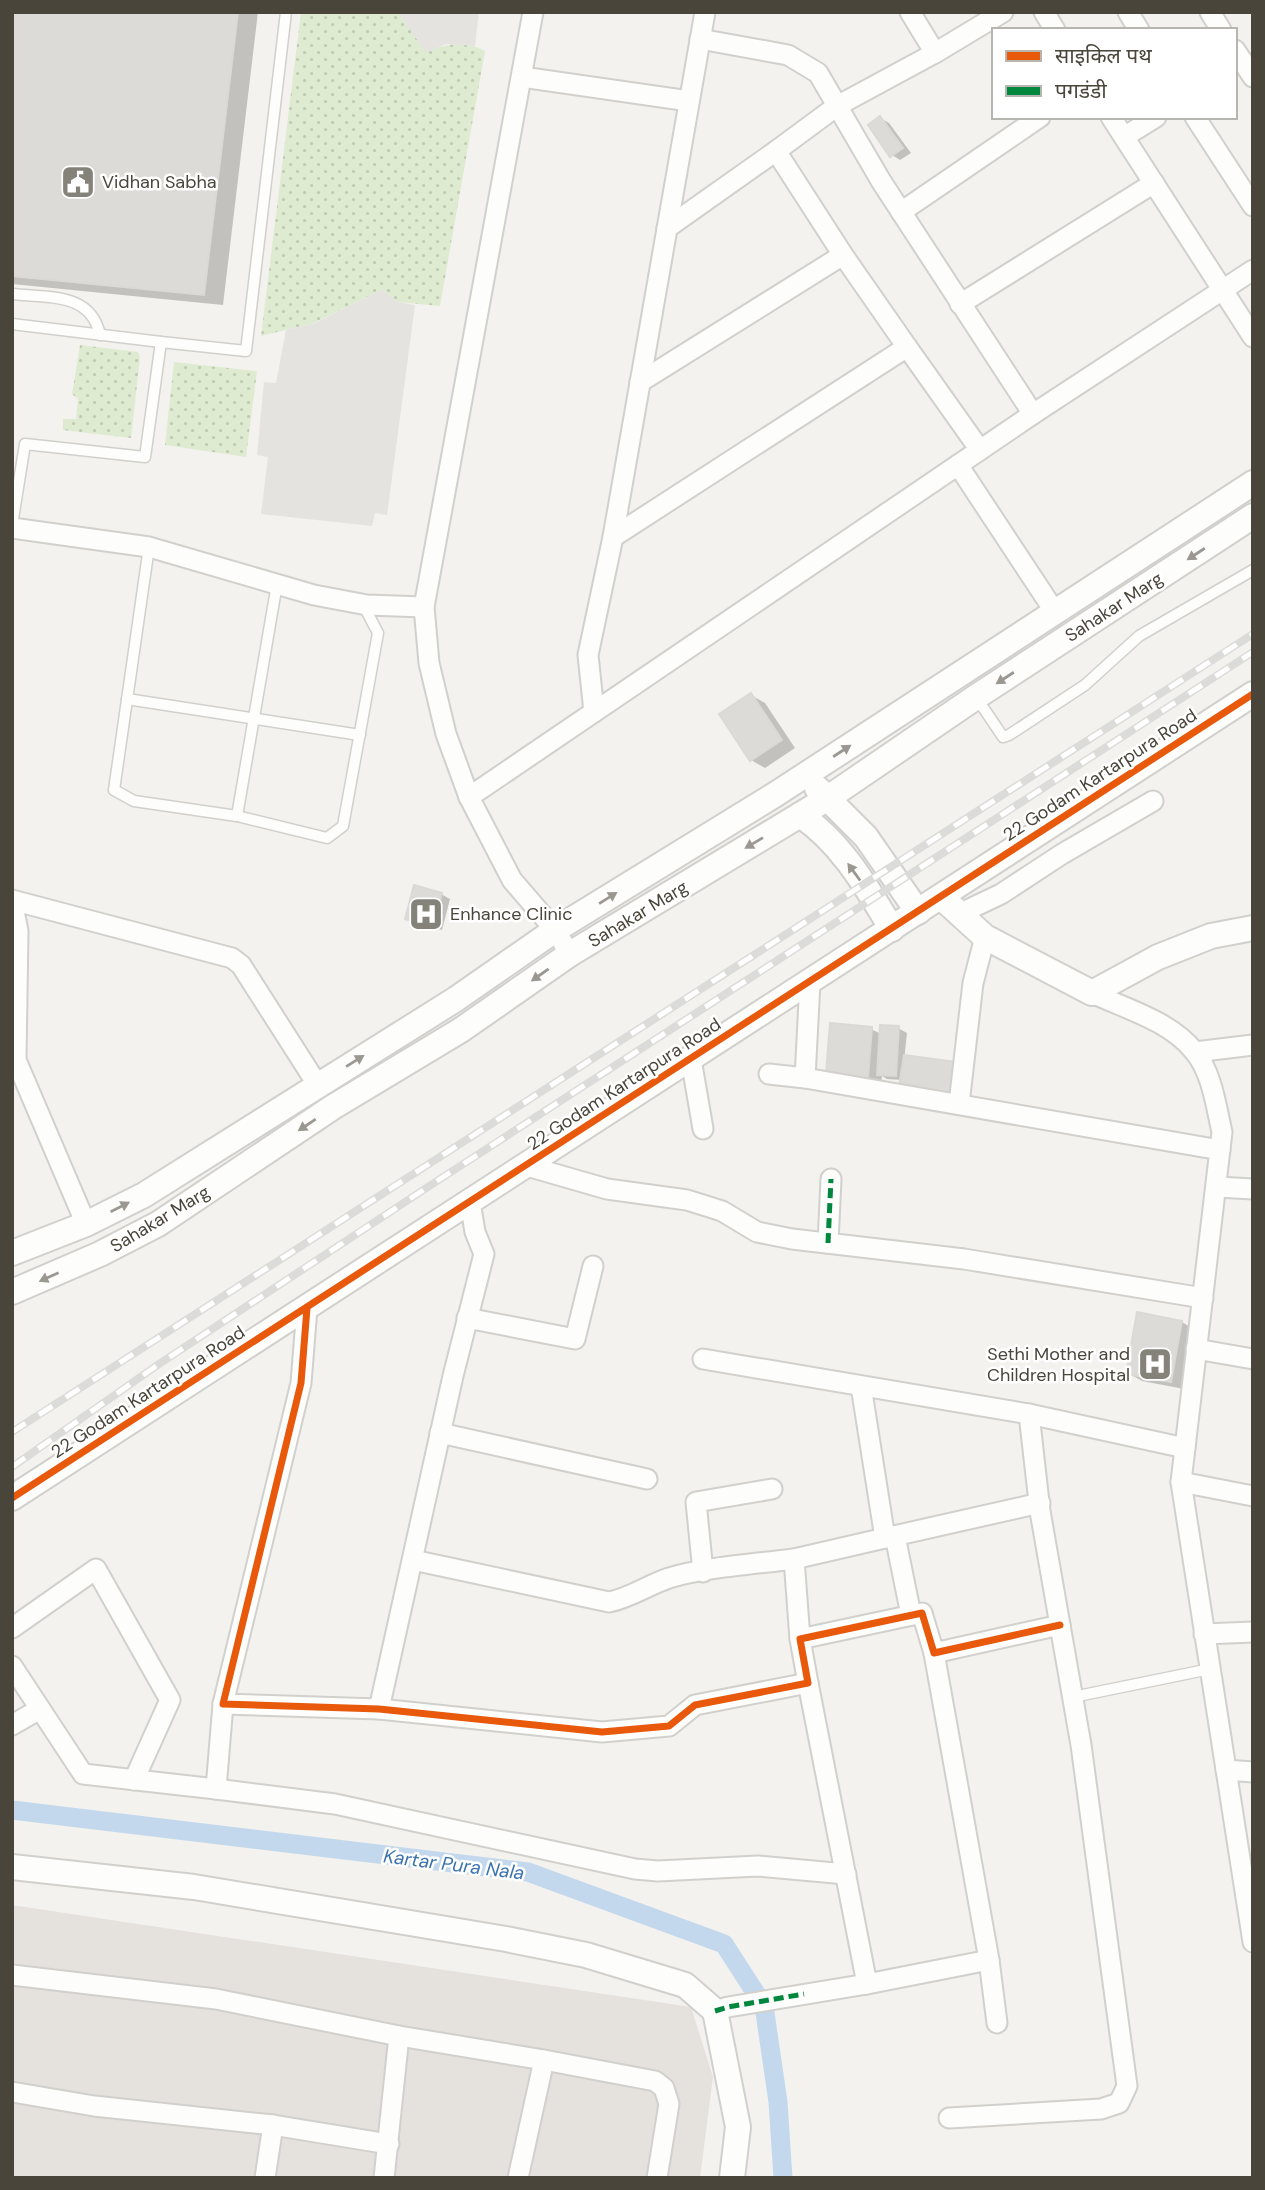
<svg xmlns="http://www.w3.org/2000/svg" width="1265" height="2190" font-family="'DM Sans','Noto Sans Devanagari',sans-serif">
<defs>
<pattern id="grass-dots" width="8" height="8" patternUnits="userSpaceOnUse" patternTransform="scale(1.75)"><rect width="8" height="8" fill="#deebd1"/><path d="M2 2h.1M6 6h.1" fill="none" stroke="#c0cbb4" stroke-width="1.8" stroke-linecap="round"/></pattern>
</defs>
<rect width="100%" height="100%" fill="#f3f2ee"/>
<polygon fill="#e5e2de" points="12,1905 691,2007 713,2077 700,2178 12,2178"/>
<g fill="url(#grass-dots)">
<path d="M301,12H398L426,52C445,44 465,40 485,51L440,306L398,302L381,290L314,323L261,336Z"/>
<polygon points="80,345 138,352 140,358 131,438 63,430 63,419 76,419 78,399 72,394"/>
<polygon points="174,362 257,371 246,457 165,445"/>
</g>
<g fill="#e5e3df">
<polygon points="398,12 479,12 475,46 446,44 426,53"/>
<polygon points="381,290 398,302 415,305 387,515 375,513 372,526 261,514 268,457 257,455 264,382 276,383 286,330 315,323"/>
</g>
<g fill="#0003">
<polygon points="12,12 258,12 223,305 12,284"/>
<polygon points="880,118 889,123 911,153 900,160 892,155"/>
<polygon points="751,695 765,703 795,748 765,768 751,760"/>
<polygon points="441,894 450,899 442,930 416,923 407,918"/>
<polygon points="898,1028 907,1033 902,1080 887,1079 882,1076 881,1085 841,1081 871,1029 881,1034"/>
<polygon points="1182,1322 1195,1330 1184,1389 1142,1381 1128,1373"/>
</g>
<g fill="none" stroke-linecap="round" stroke-linejoin="round">
<polyline stroke="#c3d8ed" stroke-width="19" points="12,1810 528,1872 724,1944 764,2006 778,2102 783,2178"/>
</g>
<g fill="#dddbd7" stroke="#dbd9d4" stroke-width="2">
<polygon points="12,12 238,12 204,295 12,276"/>
<polygon points="880,116 903,148 890,157 868,125"/>
<polygon points="751,693 782,740 750,761 719,714"/>
<polygon points="414,885 442,893 433,927 405,919"/>
<polygon points="830,1023 872,1027 868,1078 826,1074"/>
<polygon points="880,1025 899,1026 896,1076 877,1075"/>
<polygon points="904,1055 957,1062 953,1094 899,1086"/>
<polygon points="1137,1312 1182,1321 1171,1382 1126,1374"/>
</g>
<g fill="none" stroke-linecap="round" stroke-linejoin="round">
<g stroke="#d1d0cc" stroke-width="13">
<g id="service">
<path d="M12,294C48,298 91,292 100,335"/>
<polyline points="12,324 161,342"/>
<polyline points="12,525 25,444 145,457 161,342 246,351 286,12"/>
<polyline points="149,547 114,790 134,801 237,816 327,838 343,826 378,633 367,612 367,605"/>
<polyline points="976,697 1003,737 1009,735 1085,685 1139,636 1253,570"/>
<polyline points="127,699 360,735"/>
<polyline points="237,816 277,584"/>
<polyline points="1073,1697 1210,1669"/>
</g>
</g>
<g stroke="#d1d0cc" stroke-width="23">
<g id="minor">
<polyline points="533,12 424,607 429,663 446,734 469,797 512,880 555,930 570,954"/>
<polyline points="910,12 935,53 1003,12"/>
<polyline points="1044,12 1055,30"/>
<polyline points="1128,12 1139,30"/>
<polyline points="1210,12 1221,30"/>
<polyline points="700,39 788,55 818,73 881,181 1033,414"/>
<polyline points="1235,50 1253,77"/>
<polyline points="522,77 689,101"/>
<polyline points="1111,117 1253,337"/>
<polyline points="1195,117 1253,206"/>
<polyline points="1124,137 1156,117"/>
<polyline points="776,151 837,106 935,53"/>
<polyline points="901,212 1040,117"/>
<polyline points="667,228 776,151 843,255"/>
<polyline points="960,304 1154,183"/>
<polyline points="907,347 980,450"/>
<polyline points="958,465 1055,612"/>
<polyline points="12,528 149,547 314,595 367,605 424,607"/>
<polyline points="613,537 907,347 843,255 640,382"/>
<polyline points="594,712 588,655 613,537 705,12"/>
<polyline points="469,797 1033,414 1253,270"/>
<polyline points="12,900 232,958 241,965 317,1084"/>
<polyline points="12,901 18,931 16,1060 86,1224"/>
<polyline points="961,913 1001,894 1062,854 1153,801"/>
<polyline points="810,982 805,1078 1220,1150"/>
<path d="M1092,993C1126,1009 1170,1021 1194,1051C1212,1072 1216,1106 1222,1132L1181,1482L1253,1942"/>
<polyline points="1195,1052 1253,1045"/>
<polyline points="691,1059 703,1129"/>
<polyline points="769,1074 805,1078"/>
<polyline points="959,1104 973,983 985,937"/>
<polyline points="527,1166 607,1189 687,1200 722,1211 757,1232 792,1239 964,1259 1203,1298"/>
<polyline points="1217,1187 1253,1189"/>
<polyline points="828,1243 831,1179"/>
<polyline points="307,1308 301,1383 223,1704 379,1709 602,1732 669,1726 695,1705 808,1683 800,1639 922,1613 934,1653 1060,1625"/>
<polyline points="467,1318 575,1339 593,1266"/>
<polyline points="1196,1349 1253,1359"/>
<polyline points="703,1359 1029,1414"/>
<polyline points="861,1386 885,1538 1040,1503"/>
<polyline points="440,1433 647,1479"/>
<polyline points="1181,1482 1253,1496"/>
<polyline points="895,1536 911,1615"/>
<polyline points="794,1559 885,1538"/>
<path d="M413,1560L609,1602C630,1598 648,1585 669,1578C706,1567 755,1564 794,1559L800,1639"/>
<polyline points="703,1572 696,1502 772,1489"/>
<polyline points="12,1628 96,1569 170,1700 134,1780"/>
<polyline points="1204,1634 1253,1632"/>
<polyline points="12,1666 83,1774 216,1789 223,1704"/>
<polyline points="808,1683 867,1984 989,1960 934,1653"/>
<polyline points="379,1709 453,1376 484,1254 475,1232 470,1202"/>
<polyline points="12,1725 40,1709"/>
<polyline points="1226,1770 1253,1772"/>
<polyline points="216,1789 335,1804 635,1869 658,1871 758,1866 846,1874"/>
<polyline points="989,1960 997,2023"/>
<polyline points="12,1975 216,1999 399,2036 544,2060 518,2178"/>
<polyline points="715,2011 728,2007 867,1984"/>
<polyline points="544,2060 655,2081 664,2088 669,2104 657,2178"/>
<polyline points="12,2092 94,2106 273,2125 265,2178"/>
<polyline points="949,2118 1101,2109 1119,2103 1127,2086 1081,1745 1040,1511 1029,1414 1185,1448"/>
<polyline points="273,2125 389,2144"/>
<polyline points="384,2178 399,2036"/>
</g>
</g>
<g stroke="#d1d0cc" stroke-width="28">
<g id="tertiary">
<polyline points="817,788 866,837 918,912"/>
<path d="M800,815C841,842 867,888 892,929"/>
<polyline points="941,897 985,937 1092,993 1158,957 1211,936 1253,928"/>
<polyline points="12,1253 86,1224 144,1195 456,999 555,930 776,794 1253,483"/>
<polyline points="12,1292 100,1254 158,1224 333,1107 461,1030 570,954 828,798 976,697 1253,516"/>
<polyline points="12,1498 1253,694"/>
<polyline points="12,1867 194,1887 506,1939 586,1955 685,1985 715,2011 738,2127 732,2178"/>
</g>
</g>
<use href="#service" stroke="#fdfdfc" stroke-width="10"/>
<use href="#minor" stroke="#fdfdfc" stroke-width="19"/>
<use href="#tertiary" stroke="#fdfdfc" stroke-width="24"/>
<g stroke="#dbdbda" stroke-width="8">
<g id="rail">
<polyline points="12,1432 1253,634"/>
<polyline points="12,1467 159,1364 437,1181 1253,652"/>
</g>
</g>
<use href="#rail" stroke="#fff" stroke-width="5" stroke-dasharray="16" stroke-linecap="butt"/>
<g stroke="#00873e" stroke-width="5" stroke-dasharray="10 5" stroke-linecap="butt">
<polyline points="828,1243 831,1179"/>
<polyline points="715,2011 728,2007 804,1994"/>
</g>
<g stroke="#fff" stroke-width="11">
<g id="cycleway">
<polyline points="307,1308 301,1383 223,1704 379,1709 602,1732 669,1726 695,1705 808,1683 800,1639 922,1613 934,1653 1060,1625"/>
<polyline points="12,1498 1253,694"/>
</g>
</g>
<use href="#cycleway" stroke="#e8590c" stroke-width="7"/>
</g>
<defs><path id="oneway-solid" d="M-6-.8H1V-3.2L6.5 0L1 3.2V.8H-6Z" transform="scale(1.75)"/></defs>
<g fill="#9a9891">
<use href="#oneway-solid" transform="translate(1196 554) rotate(147)"/>
<use href="#oneway-solid" transform="translate(1005 678) rotate(147)"/>
<use href="#oneway-solid" transform="translate(842 751) rotate(-33)"/>
<use href="#oneway-solid" transform="translate(754 843) rotate(149)"/>
<use href="#oneway-solid" transform="translate(854 872) rotate(-126)"/>
<use href="#oneway-solid" transform="translate(608 898) rotate(-32)"/>
<use href="#oneway-solid" transform="translate(540 975) rotate(145)"/>
<use href="#oneway-solid" transform="translate(355 1061) rotate(-32)"/>
<use href="#oneway-solid" transform="translate(307 1125) rotate(146)"/>
<use href="#oneway-solid" transform="translate(120 1207) rotate(-27)"/>
<use href="#oneway-solid" transform="translate(49 1277) rotate(156)"/>
</g>
<defs>
<g id="civic-square" transform="scale(1.75)"><rect x="-9" y="-9" width="18" height="18" rx="4" fill="#848279" stroke="#fff"/><path d="M-.6-6.5H3V-4.5H.6V-3L4-1V1h2V6H-6V1h2V-1L-.6-3ZM-1.2 2.5V6h2.4V2.5Z" fill="#fff"/></g>
<g id="hospital-square" transform="scale(1.75)"><rect x="-9" y="-9" width="18" height="18" rx="4" fill="#848279" stroke="#fff"/><path d="M-5-5h3v3.5h4V-5h3V5h-3V1.5h-4V5h-3Z" fill="#fff"/></g>
</defs>
<g fill-rule="evenodd">
<use href="#civic-square" x="78" y="182"/>
<use href="#hospital-square" x="426" y="914"/>
<use href="#hospital-square" x="1155" y="1364"/>
</g>
<g text-anchor="middle" stroke-width="5" stroke-linejoin="round" paint-order="stroke">
<g font-size="18" fill="#49453a" stroke="#fff" text-anchor="start">
<text x="102" y="188">Vidhan Sabha</text>
<text x="450" y="920">Enhance Clinic</text>
<text x="1130" y="1360" text-anchor="end">Sethi Mother and<tspan x="1130" dy="21">Children Hospital</tspan></text>
</g>
<g font-size="18" fill="#49453a" stroke="#fff">
<text transform="translate(1114 607) rotate(-33)" y="6">Sahakar Marg</text>
<text transform="translate(1100 775) rotate(-33)" y="6">22 Godam Kartarpura Road</text>
<text transform="translate(638 914) rotate(-31)" y="6">Sahakar Marg</text>
<text transform="translate(624 1084) rotate(-33)" y="6">22 Godam Kartarpura Road</text>
<text transform="translate(160 1219) rotate(-31)" y="6">Sahakar Marg</text>
<text transform="translate(148 1392) rotate(-33)" y="6">22 Godam Kartarpura Road</text>
</g>
<g font-size="19" font-style="italic" fill="#3a73ae" stroke="#fff">
<text transform="translate(454 1864) rotate(7)" y="7">Kartar Pura Nala</text>
</g>
</g>
<rect width="1265" height="2190" fill="none" stroke="#49453a" stroke-width="28"/>
<rect x="992" y="28" width="245" height="91" fill="#ffffff" stroke="#b6b5b0" stroke-width="2"/>
<rect x="1006" y="51" width="35" height="10" fill="#e8590c" stroke="#b6b5b0" stroke-width="2"/>
<text x="1055" y="63" font-size="21" fill="#49453a">साइकिल पथ</text>
<rect x="1006" y="86" width="35" height="10" fill="#00873e" stroke="#b6b5b0" stroke-width="2"/>
<text x="1055" y="98" font-size="21" fill="#49453a">पगडंडी</text>
</svg>
